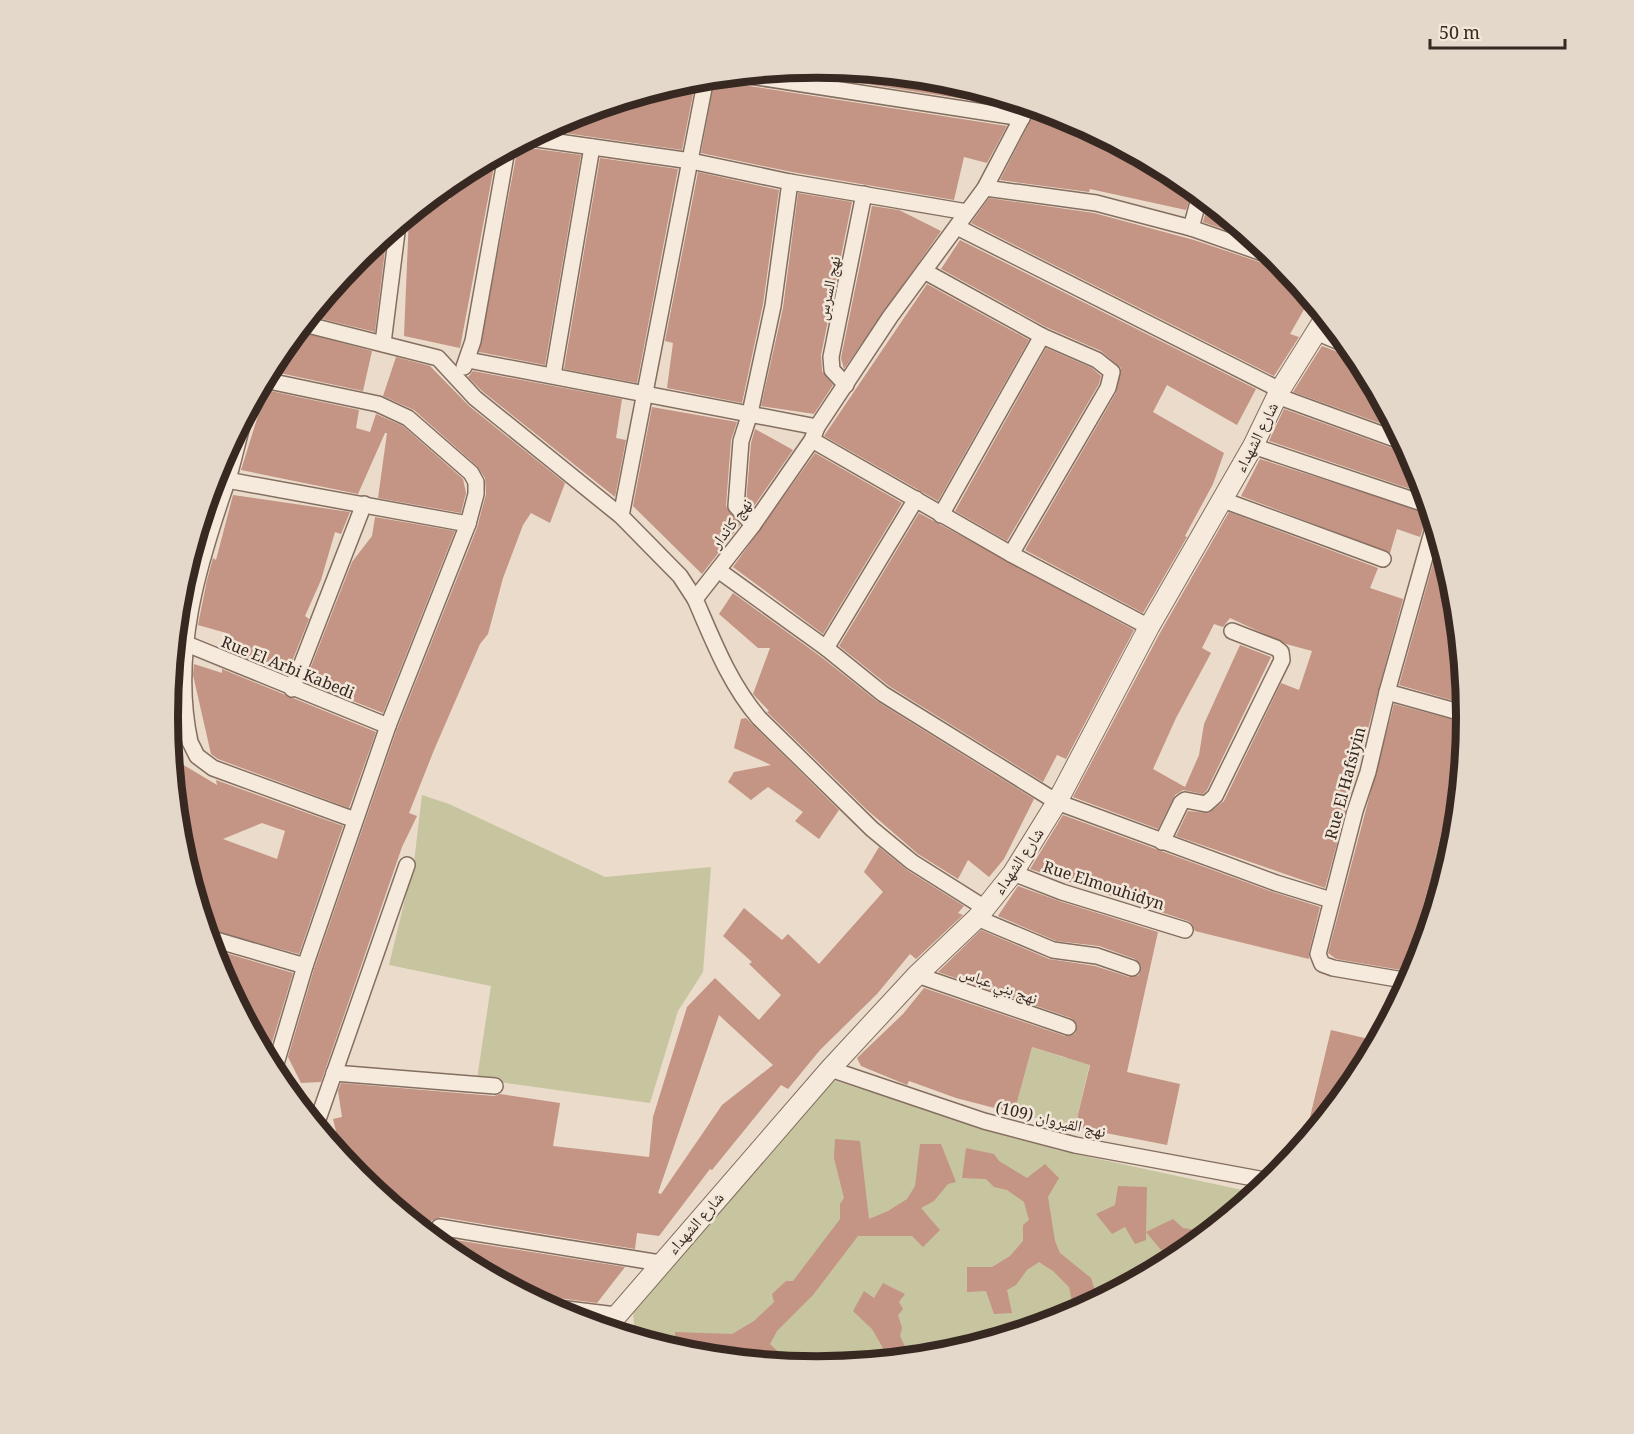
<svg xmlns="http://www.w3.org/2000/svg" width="1634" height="1434" font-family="Georgia,'Noto Naskh Arabic',serif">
<rect width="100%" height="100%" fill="#eadbca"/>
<g fill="#c7c59f">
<polygon points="168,711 176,715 177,761 173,776"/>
<polygon points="422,795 449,804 605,877 711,867 703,972 678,1011 650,1103 477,1079 491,986 389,965 414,862"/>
<polygon points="1072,1033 1096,1037 1075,1127 1014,1113 1032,1047 1066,1058"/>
<polygon points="829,1079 1057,1150 1256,1193 1178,1257 1065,1317 943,1354 817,1366 690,1354 635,1337 633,1311"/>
</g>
<g fill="#c49484" fill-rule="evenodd">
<polygon points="817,68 944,80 1019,103 1016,107 782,71"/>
<polygon points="730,76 735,76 737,82 743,85 1007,126 987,163 964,157 954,200 792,172 701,153 715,77"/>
<polygon points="696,79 682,150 544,130 569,117"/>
<polygon points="1037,108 1066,117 1178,177 1193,189 1186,210 1090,189 1089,192 1000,180"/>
<polygon points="521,142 529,148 581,155 545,365 479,352 517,152 515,145"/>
<polygon points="496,156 460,348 404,336 409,216 432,197 450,200 455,178"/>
<polygon points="600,158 678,169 637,383 564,369"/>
<polygon points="698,172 779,190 763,304 742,403 667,388 673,343 665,341"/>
<polygon points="798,193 852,202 821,355 822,371 833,385 814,414 761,406 783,308"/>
<polygon points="989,198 1094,213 1194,240 1274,267 1283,266 1310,299 1290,334 1299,337 1274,376 971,223"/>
<polygon points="1208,202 1227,218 1254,240 1203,222"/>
<polygon points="872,206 899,210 941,231 844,369 841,358"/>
<polygon points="387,234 375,332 310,316 358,258"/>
<polygon points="960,240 1256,389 1237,425 1167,385 1153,412 1224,453 1213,484 1185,536 1187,537 1143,613 1025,550 1116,393 1121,368 1101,351 1046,327 941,269"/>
<polygon points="927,284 1029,340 938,501 824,436"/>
<polygon points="297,331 372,351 363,391 275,372"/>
<polygon points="1322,346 1346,355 1355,354 1396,429 1293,392"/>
<polygon points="1046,348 1092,368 1101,376 1099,384 1007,541 955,511"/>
<polygon points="396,357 430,366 469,406 565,483 550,523 531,513 523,525 503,578 488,634 480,644 434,750 409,813 417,816 402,847 321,1082 301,1083 288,1057 314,969 397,729 477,528 486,494 485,478 477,466 414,410 383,396"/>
<polygon points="473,371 622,399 616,438 626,440 615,497 482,391 468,377"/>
<polygon points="266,390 359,410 356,428 370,432 376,414 403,426 463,479 466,493 461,513 378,498 387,433 385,433 358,494 241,470"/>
<polygon points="652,407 737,422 731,440 726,506 740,525 702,574 633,506"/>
<polygon points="1284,409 1400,451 1407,450 1417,469 1425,494 1269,441"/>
<polygon points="755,429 793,450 752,509 746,503 751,443"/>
<polygon points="815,453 902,503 823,634 733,567"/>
<polygon points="1260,459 1431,514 1431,516 1425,522 1420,537 1397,529 1390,553 1241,496"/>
<polygon points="233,495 350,512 341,534 335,532 321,580 305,616 309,619 287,674 226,650 230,634 198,625 207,580 213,558 216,560"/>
<polygon points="1229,512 1378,568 1370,588 1403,599 1325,888 1176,836 1188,811 1209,813 1224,801 1281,683 1299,690 1312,651 1286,644 1230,618 1223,627 1214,624 1202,648 1211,653 1176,718 1153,769 1185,787 1199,755 1204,724 1240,645 1271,657 1207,790 1203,794 1183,790 1175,795 1158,829 1073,797 1160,633"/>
<polygon points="919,513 1134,630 1066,759 1057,755 1043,782 889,686 839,646"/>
<polygon points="375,517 455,531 383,713 305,682 352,562 372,536"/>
<polygon points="1439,542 1454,591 1465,704 1399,685"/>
<polygon points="193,548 195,549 179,619 177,618 180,590"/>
<polygon points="733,593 820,656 878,702 1034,799 1004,859 989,877 968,860 958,879 918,854 866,809 767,712 769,711 753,694 770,648 758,648 719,614"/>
<polygon points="194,664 222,673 222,669 376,732 349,808 218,759 211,754 193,675"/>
<polygon points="1394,704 1466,723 1459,792 1457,800 1448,807 1415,939 1418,948 1413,972 1336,959 1328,953"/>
<polygon points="746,718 839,810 819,839 795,821 803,812 768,787 751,800 728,782 734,772 771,765 734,748 741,719"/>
<path d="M177,761L217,785L216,780L343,826L299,954L206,929L180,843L173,776ZM262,823L285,831L277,859L223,839Z"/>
<polygon points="1063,815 1273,892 1320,907 1309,952 1309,959 1195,931 1192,924 1188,921 1030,869"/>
<path d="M879,847L907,870L964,906L958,913L963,915L916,959L910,954L877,994L820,1050L788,1089L781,1085L712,1170L710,1169L659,1236L637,1233L635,1249L441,1217L431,1221L430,1231L437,1237L625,1267L597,1303L551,1297L542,1303L456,1257L358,1176L342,1157L333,1119L342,1117L338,1091L341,1083L494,1096L500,1094L560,1103L553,1146L649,1157L653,1117L687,1007L715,978L759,1020L781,995L749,964L752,962L723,936L744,908L782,940L788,934L819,964L883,892L864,872ZM719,1015L773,1065L722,1105L661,1194L658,1193Z"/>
<polygon points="1018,886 1059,901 1158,932 1127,1072 1180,1084 1167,1145 1075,1127 1090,1065 1032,1047 1014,1113 956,1098 909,1081 907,1085 861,1066 857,1058 903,1014 924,988 1065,1036 1075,1034 1077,1025 1071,1018 938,972 981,930 1049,959 1095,966 1129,977 1139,975 1141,966 1135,959 1099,946 1056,941 998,916"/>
<polygon points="212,949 293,973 270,1049 261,1048 217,965"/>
<polygon points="1331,1030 1377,1041 1357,1078 1304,1142"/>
<polygon points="835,1139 860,1141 869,1219 888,1211 907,1199 915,1186 920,1144 941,1144 956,1182 948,1184 934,1201 921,1208 940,1230 923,1247 912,1236 858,1236 813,1295 777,1331 770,1344 791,1364 731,1356 690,1354 675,1350 675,1332 732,1334 754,1321 774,1302 772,1294 786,1281 793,1281 840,1219 840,1204 844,1198 834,1158"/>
<polygon points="966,1148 994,1154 999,1161 1027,1178 1045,1164 1059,1178 1048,1197 1055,1241 1060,1253 1091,1278 1098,1300 1085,1306 1073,1307 1069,1287 1053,1271 1039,1262 1027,1270 1016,1285 1007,1290 1012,1313 994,1314 986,1291 967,1292 967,1267 992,1267 1010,1256 1023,1241 1023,1225 1029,1220 1024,1202 1007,1190 994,1187 986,1179 962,1178"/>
<polygon points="1118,1186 1147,1187 1146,1232 1173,1219 1183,1228 1208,1232 1178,1257 1161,1266 1162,1251 1146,1232 1146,1240 1135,1244 1125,1227 1112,1234 1096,1214 1115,1205"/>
<polygon points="883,1283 905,1294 899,1302 903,1309 898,1315 902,1328 900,1336 910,1357 884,1360 883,1348 872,1329 853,1311 864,1291 874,1298"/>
</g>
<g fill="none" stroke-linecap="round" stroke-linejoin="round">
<g stroke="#846e60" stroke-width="18">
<g id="minor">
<polyline points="744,75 1022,118"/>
<polyline points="530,138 691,161 790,182 967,212"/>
<polyline points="985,188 1096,203 1191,228 1277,258"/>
<polyline points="957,227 1280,390"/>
<polyline points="1191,228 1200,195"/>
<polyline points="924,271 1042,336 1097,360 1112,372 1108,388 1011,554"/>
<polyline points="304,324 438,358 475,398 621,516 680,576 695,599"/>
<polyline points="1316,332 1349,346"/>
<polyline points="383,343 398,224"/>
<polyline points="468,360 817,427"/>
<polyline points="464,367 473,341 507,150"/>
<polyline points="553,375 592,147"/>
<polyline points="264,380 378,404 408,418 471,473 476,482 476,494 468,524 388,726 305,966 275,1067"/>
<polyline points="846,385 832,370 831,357 864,194"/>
<polyline points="1277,396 1403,442"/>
<path d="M245,416C238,438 234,461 227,482C198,565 171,654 190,742L197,756L213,768L355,820"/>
<polyline points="812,440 1011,554 1149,627"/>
<polyline points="1253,446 1428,505"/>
<polyline points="227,480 468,524"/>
<polyline points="1223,500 1383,559"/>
<polyline points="941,515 1042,336"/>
<polyline points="621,516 706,78"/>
<polyline points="753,525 736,506 741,441 750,413 773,306 790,182"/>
<polyline points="718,570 826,648 883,694 1057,802 1276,883 1331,900"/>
<polyline points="177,640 388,726"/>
<polyline points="826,648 916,499"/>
<polyline points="292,689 364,504"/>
<polyline points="1387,692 1466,714"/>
<polyline points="1162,842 1181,803 1185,800 1206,804 1215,796 1282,660 1281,652 1276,648 1232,631"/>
<polyline points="1013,873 1062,892 1185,930"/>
<path d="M985,908L912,862L872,829L759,718C729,683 713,640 695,599L753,525L812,440L817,427L890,317L985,188L1028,106"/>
<polyline points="977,918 1053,950 1097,956 1132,968"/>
<polyline points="209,938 305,966"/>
<polyline points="1424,941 1457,809"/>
<polyline points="917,975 1068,1027"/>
<polyline points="1409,981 1333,968 1322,964 1318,954 1355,811 1368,772 1387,692 1434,525"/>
<polyline points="271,1066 275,1067 296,1101"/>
<polyline points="830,1069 984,1121 1075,1145 1270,1181"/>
<polyline points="334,1073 495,1086"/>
<polyline points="316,1125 407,865"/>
<polyline points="439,1227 660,1263"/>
<polyline points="550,1307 616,1315"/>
</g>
</g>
<g stroke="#846e60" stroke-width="22">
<polyline id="tertiary" points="606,1328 830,1069 917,975 977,918 1013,873 1057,802 1149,627 1253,446 1280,390 1325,318"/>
</g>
<use href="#minor" stroke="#f5eadc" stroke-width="15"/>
<use href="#tertiary" stroke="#f5eadc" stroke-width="20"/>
</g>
<g text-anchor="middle" stroke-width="5" stroke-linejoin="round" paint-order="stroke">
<g font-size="16" fill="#372922" stroke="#f2e7d9">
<text transform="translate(828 288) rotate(-78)" y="6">نهج السرس</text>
<text transform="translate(1256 437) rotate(-63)" y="6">شارع الشهداء</text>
<text transform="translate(731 523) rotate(-53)" y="6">نهج كاندار</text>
<text transform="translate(288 667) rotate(22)" y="6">Rue El Arbi Kabedi</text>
<text transform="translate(1345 783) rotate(-75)" y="6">Rue El Hafsiyin</text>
<text transform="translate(1018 861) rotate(-56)" y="6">شارع الشهداء</text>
<text transform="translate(1104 885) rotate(18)" y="6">Rue Elmouhidyn</text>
<text transform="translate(999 985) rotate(20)" y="6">نهج بني عباس</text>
<text transform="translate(1051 1119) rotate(13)" y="6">نهج القيروان (109)</text>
<text transform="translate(695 1223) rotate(-49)" y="6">شارع الشهداء</text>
</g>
</g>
<path d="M0 0H1634V1434H0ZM178 717a639 639 0 1 1 1278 0a639 639 0 1 1-1278 0Z" fill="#e3d8ca" fill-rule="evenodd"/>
<path fill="none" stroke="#372922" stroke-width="8" d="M178 717a639 639 0 1 1 1278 0a639 639 0 1 1-1278 0Z"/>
<path d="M1430 39v9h135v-9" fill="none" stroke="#372922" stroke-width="3"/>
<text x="1439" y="39" font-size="18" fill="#372922" stroke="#f2e7d9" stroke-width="4.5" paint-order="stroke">50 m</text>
</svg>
